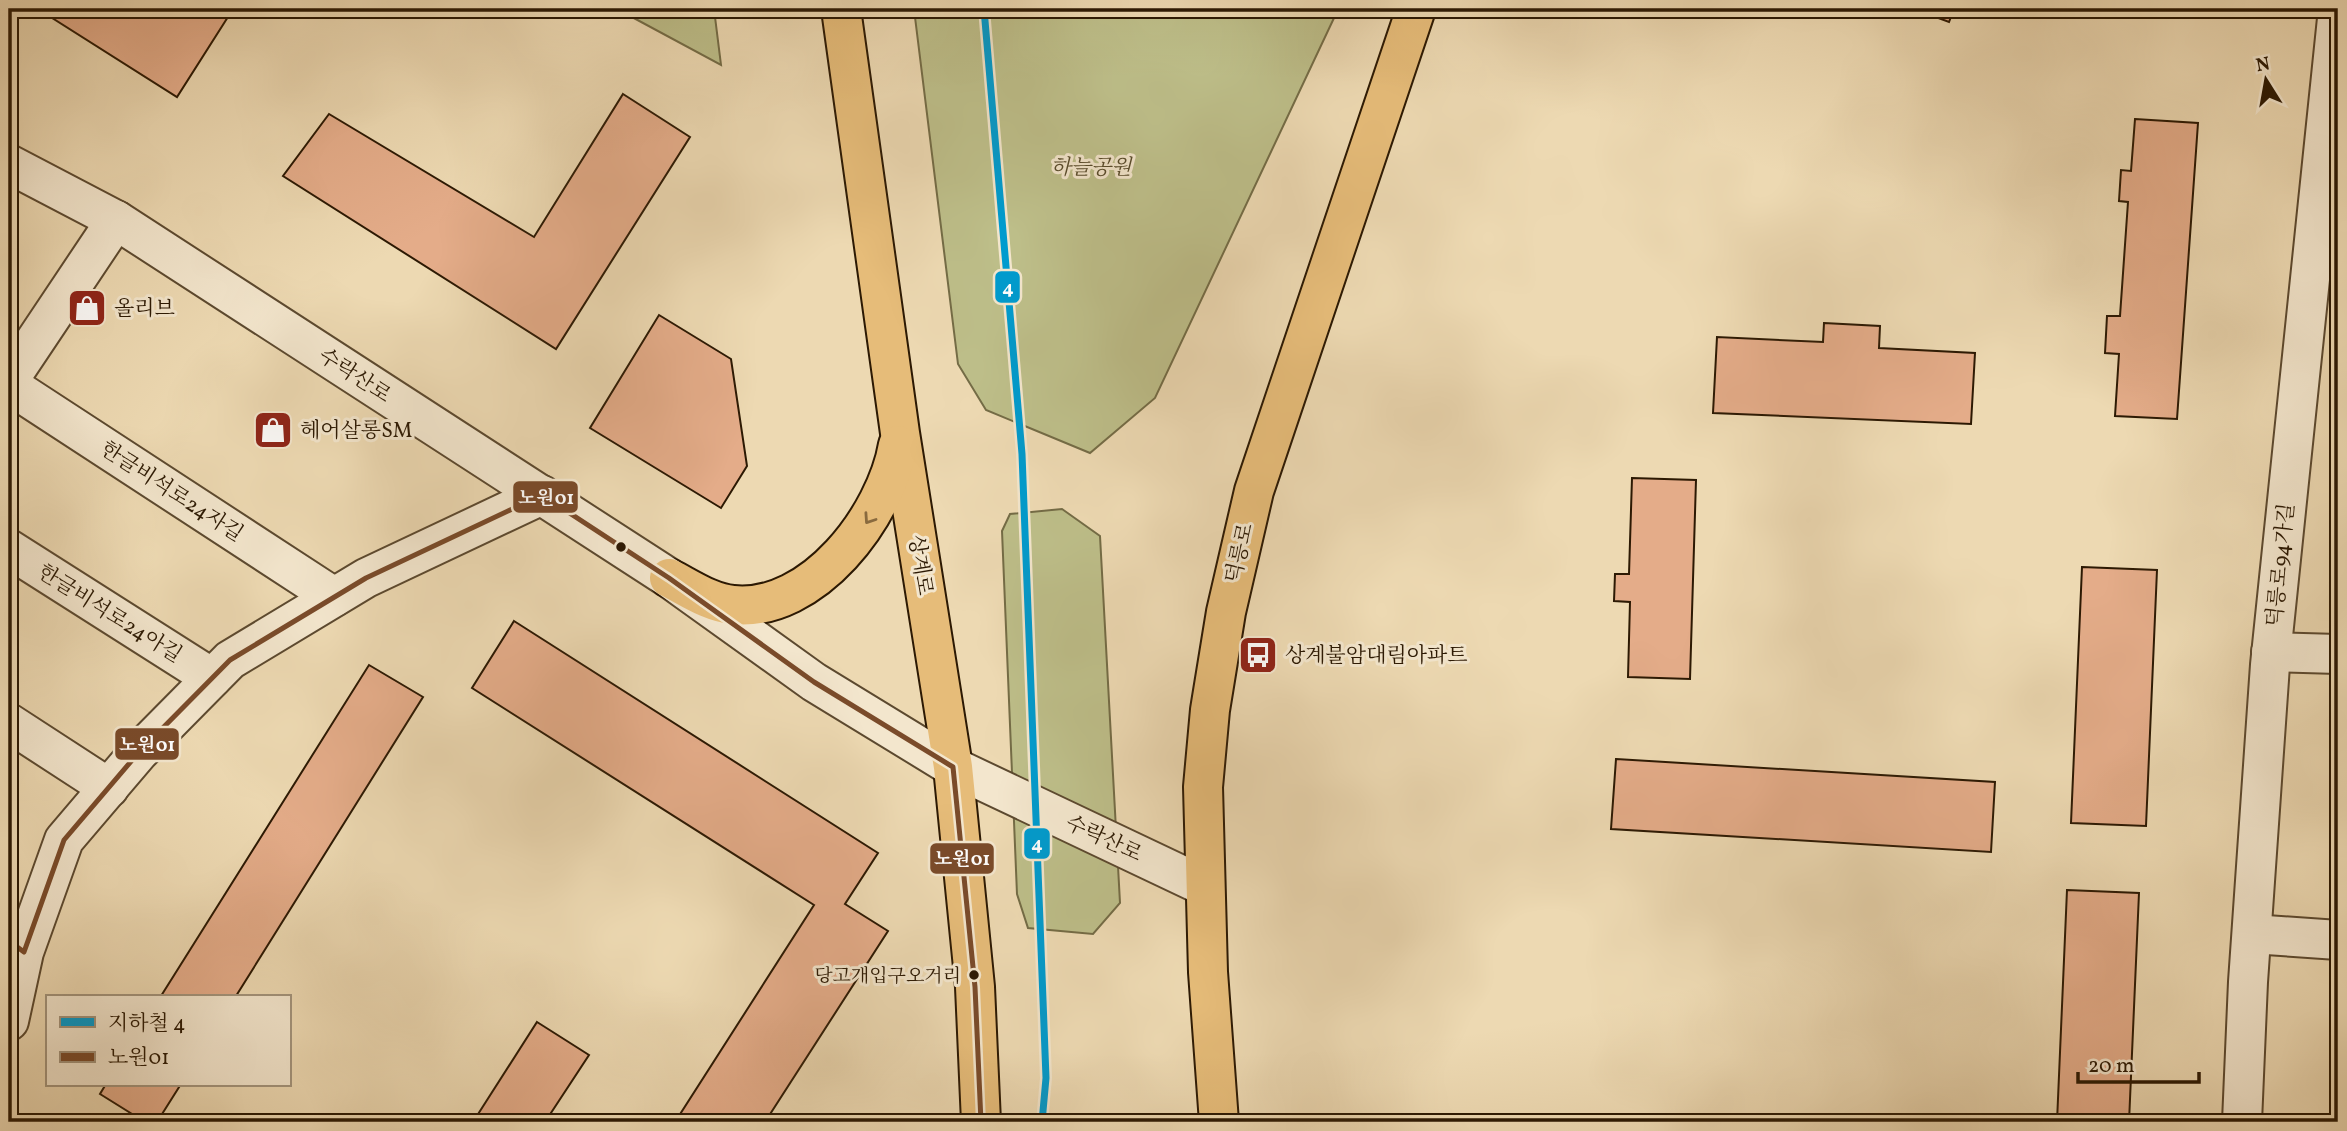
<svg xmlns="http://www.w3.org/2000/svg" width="2347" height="1131" font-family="Vollkorn,'Noto Serif KR',serif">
<rect width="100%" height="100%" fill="#edd9b2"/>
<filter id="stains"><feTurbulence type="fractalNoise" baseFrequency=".00286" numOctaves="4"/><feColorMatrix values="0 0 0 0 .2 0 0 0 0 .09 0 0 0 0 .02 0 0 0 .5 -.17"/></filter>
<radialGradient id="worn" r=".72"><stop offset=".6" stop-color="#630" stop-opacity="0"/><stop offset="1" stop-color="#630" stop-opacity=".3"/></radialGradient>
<g fill="#bdbe89" stroke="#746c46" stroke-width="2">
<polygon points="617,9 714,9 721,65"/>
<polygon points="914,9 1334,9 1334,18 1155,398 1090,453 986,410 958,364"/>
<polygon points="1062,509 1100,536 1120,903 1093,934 1028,928 1017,894 1002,531 1010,514"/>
</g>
<g fill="#e4ac89" stroke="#2c1903" stroke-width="2">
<polygon points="38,9 233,9 177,97"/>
<polygon points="1914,9 1954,9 1949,22"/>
<polygon points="623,94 690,137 556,349 283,176 329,114 534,237"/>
<polygon points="2135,119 2198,123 2177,419 2115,416 2119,354 2105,353 2107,316 2120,316 2128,202 2119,201 2121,170 2131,171"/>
<polygon points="659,315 731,359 747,466 721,508 590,428"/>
<polygon points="1824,323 1880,326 1879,348 1975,353 1971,424 1713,413 1717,337 1823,342"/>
<polygon points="1632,478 1696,480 1690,679 1628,677 1630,602 1614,601 1615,574 1629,574"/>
<polygon points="2082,567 2157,570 2146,826 2071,823"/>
<polygon points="514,621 878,853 845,904 888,931 765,1122 682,1122 677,1119 814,905 472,688"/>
<polygon points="369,665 423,697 236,996 161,996"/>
<polygon points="1616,759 1995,782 1991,852 1611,829"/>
<polygon points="2067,890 2139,893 2129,1122 2057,1122"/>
<polygon points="537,1022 589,1055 545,1122 473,1122"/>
<polygon points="106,1084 181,1084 157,1122 145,1122 100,1094"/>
</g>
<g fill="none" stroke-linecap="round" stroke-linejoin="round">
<g stroke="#5c492f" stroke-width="42">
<g id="minor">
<polyline points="9,164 116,220 669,578 814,682 953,767 1204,886"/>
<polyline points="9,380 116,220"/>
<polyline points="9,385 334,597"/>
<polyline points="9,549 212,678"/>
<polyline points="2271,652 2338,654"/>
<polyline points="9,723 109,788"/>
<polyline points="2252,934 2338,940"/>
<polyline points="9,1021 24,952 64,840 139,752 230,660 366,578 542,495"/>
<polyline points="2242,1122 2248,982 2270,665 2338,9"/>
</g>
</g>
<g stroke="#2c1903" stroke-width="42">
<g id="major">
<polyline points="841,9 900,433 953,767 975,987 981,1122"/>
<path d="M669,578C689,588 710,603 733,605C813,613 886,516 898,445"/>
<polyline points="1219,1122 1208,972 1203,787 1210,710 1226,612 1254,491 1416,9"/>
</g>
</g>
<use href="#minor" stroke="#f3e6cd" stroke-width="38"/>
<use href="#major" stroke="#e6bc79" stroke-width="38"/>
<g stroke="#f3e6cd" stroke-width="10">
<polyline id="bus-1" points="9,941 24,952 64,840 139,752 230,660 366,578 542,495 669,578 814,682 953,767 975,987 981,1122"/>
</g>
<use href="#bus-1" stroke="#7a4b2a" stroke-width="5"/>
<g stroke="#f3e6cd" stroke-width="12">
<polyline id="metro-1" points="984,9 1022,454 1046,1078 1042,1122"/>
</g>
<use href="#metro-1" stroke="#009bce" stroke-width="7"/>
</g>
<defs><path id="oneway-chevron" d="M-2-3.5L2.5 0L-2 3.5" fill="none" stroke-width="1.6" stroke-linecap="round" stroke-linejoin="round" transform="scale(1.75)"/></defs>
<use stroke="#896a3e" href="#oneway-chevron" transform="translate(869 519) rotate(124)"/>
<defs>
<g id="shop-square" transform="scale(2.0125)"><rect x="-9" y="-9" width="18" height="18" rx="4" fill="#8f2418" stroke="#f3e6cd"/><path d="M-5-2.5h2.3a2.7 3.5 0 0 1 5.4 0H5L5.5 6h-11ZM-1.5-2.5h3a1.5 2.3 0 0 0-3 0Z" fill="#fff"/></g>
<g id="bus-square" transform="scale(2.0125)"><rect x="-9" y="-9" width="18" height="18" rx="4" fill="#8f2418" stroke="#f3e6cd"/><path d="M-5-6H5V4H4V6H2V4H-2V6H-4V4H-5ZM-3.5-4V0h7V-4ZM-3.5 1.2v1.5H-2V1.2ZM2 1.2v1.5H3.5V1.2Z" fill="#fff"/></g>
</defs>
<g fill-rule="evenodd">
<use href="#shop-square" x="87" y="308"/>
<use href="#shop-square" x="273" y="430"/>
<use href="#bus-square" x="1258" y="655"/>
</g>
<g fill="#2c1903" stroke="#f3e6cd" stroke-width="2.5">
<circle cx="621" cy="547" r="6"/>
<circle cx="974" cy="975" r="6"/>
</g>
<g text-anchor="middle" stroke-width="6" stroke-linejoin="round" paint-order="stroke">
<g font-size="19" fill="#2c1903" stroke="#f3e6cd" text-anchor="end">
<text x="961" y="982">당고개입구오거리</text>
</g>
<g font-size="21" font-style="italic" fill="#584b2b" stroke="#f3e6cd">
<text x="1091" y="174">하늘공원</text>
</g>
<g font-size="21" fill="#2c1903" stroke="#f3e6cd" text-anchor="start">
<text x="114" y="315">올리브</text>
<text x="300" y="437">헤어살롱SM</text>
<text x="1285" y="662">상계불암대림아파트</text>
</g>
<g font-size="21" fill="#2c1903" stroke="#f3e6cd">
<text transform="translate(355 375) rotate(33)" y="7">수락산로</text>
<text transform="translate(172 491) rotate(33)" y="7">한글비석로24자길</text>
<text transform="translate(1239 553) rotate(-77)" y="7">덕릉로</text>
<text transform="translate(921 565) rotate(81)" y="7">상계로</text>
<text transform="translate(2280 565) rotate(-84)" y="7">덕릉로94가길</text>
<text transform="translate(110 613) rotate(32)" y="7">한글비석로24아길</text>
<text transform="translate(1104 838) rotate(25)" y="7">수락산로</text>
</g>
</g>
<g stroke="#f3e6cd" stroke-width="2.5">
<rect x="994" y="270" width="27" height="34" rx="7" fill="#009bce"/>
<rect x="512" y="480" width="67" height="34" rx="7" fill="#7a4b2a"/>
<rect x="114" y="727" width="66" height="34" rx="7" fill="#7a4b2a"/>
<rect x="1023" y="827" width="28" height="33" rx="7" fill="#009bce"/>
<rect x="929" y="842" width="66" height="33" rx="7" fill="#7a4b2a"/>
</g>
<g font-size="19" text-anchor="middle" font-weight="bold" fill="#fff">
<text x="1008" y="294">4</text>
<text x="546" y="504">노원01</text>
<text x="147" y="751">노원01</text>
<text x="1037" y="850">4</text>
<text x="962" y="865">노원01</text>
</g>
<rect width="2347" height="1131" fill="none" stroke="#edd9b2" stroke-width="35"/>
<rect x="10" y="10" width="2326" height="1110" fill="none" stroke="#2c1903" stroke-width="3.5"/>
<rect x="18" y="18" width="2312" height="1096" fill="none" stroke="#2c1903" stroke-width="2"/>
<rect x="46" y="995" width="245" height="91" fill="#f3e6cd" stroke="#a3947c" stroke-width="2"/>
<rect x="60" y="1017" width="35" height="10" fill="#009bce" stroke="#a3947c" stroke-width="2"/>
<text x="108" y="1030" font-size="21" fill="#2c1903">지하철 4</text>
<rect x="60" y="1052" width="35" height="10" fill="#7a4b2a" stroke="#a3947c" stroke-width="2"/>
<text x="108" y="1064" font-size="21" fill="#2c1903">노원01</text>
<g transform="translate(2266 80) rotate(349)" stroke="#f3e6cd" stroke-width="5" paint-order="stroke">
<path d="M0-5L12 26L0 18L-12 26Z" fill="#2c1903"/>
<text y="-10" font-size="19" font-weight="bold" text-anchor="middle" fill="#2c1903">N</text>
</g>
<path d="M2078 1072v10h121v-10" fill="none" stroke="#2c1903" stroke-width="3.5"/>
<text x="2088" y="1072" font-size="21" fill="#2c1903" stroke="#f3e6cd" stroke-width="5" paint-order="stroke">20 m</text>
<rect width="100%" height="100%" filter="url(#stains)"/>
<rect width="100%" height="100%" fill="url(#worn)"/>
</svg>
